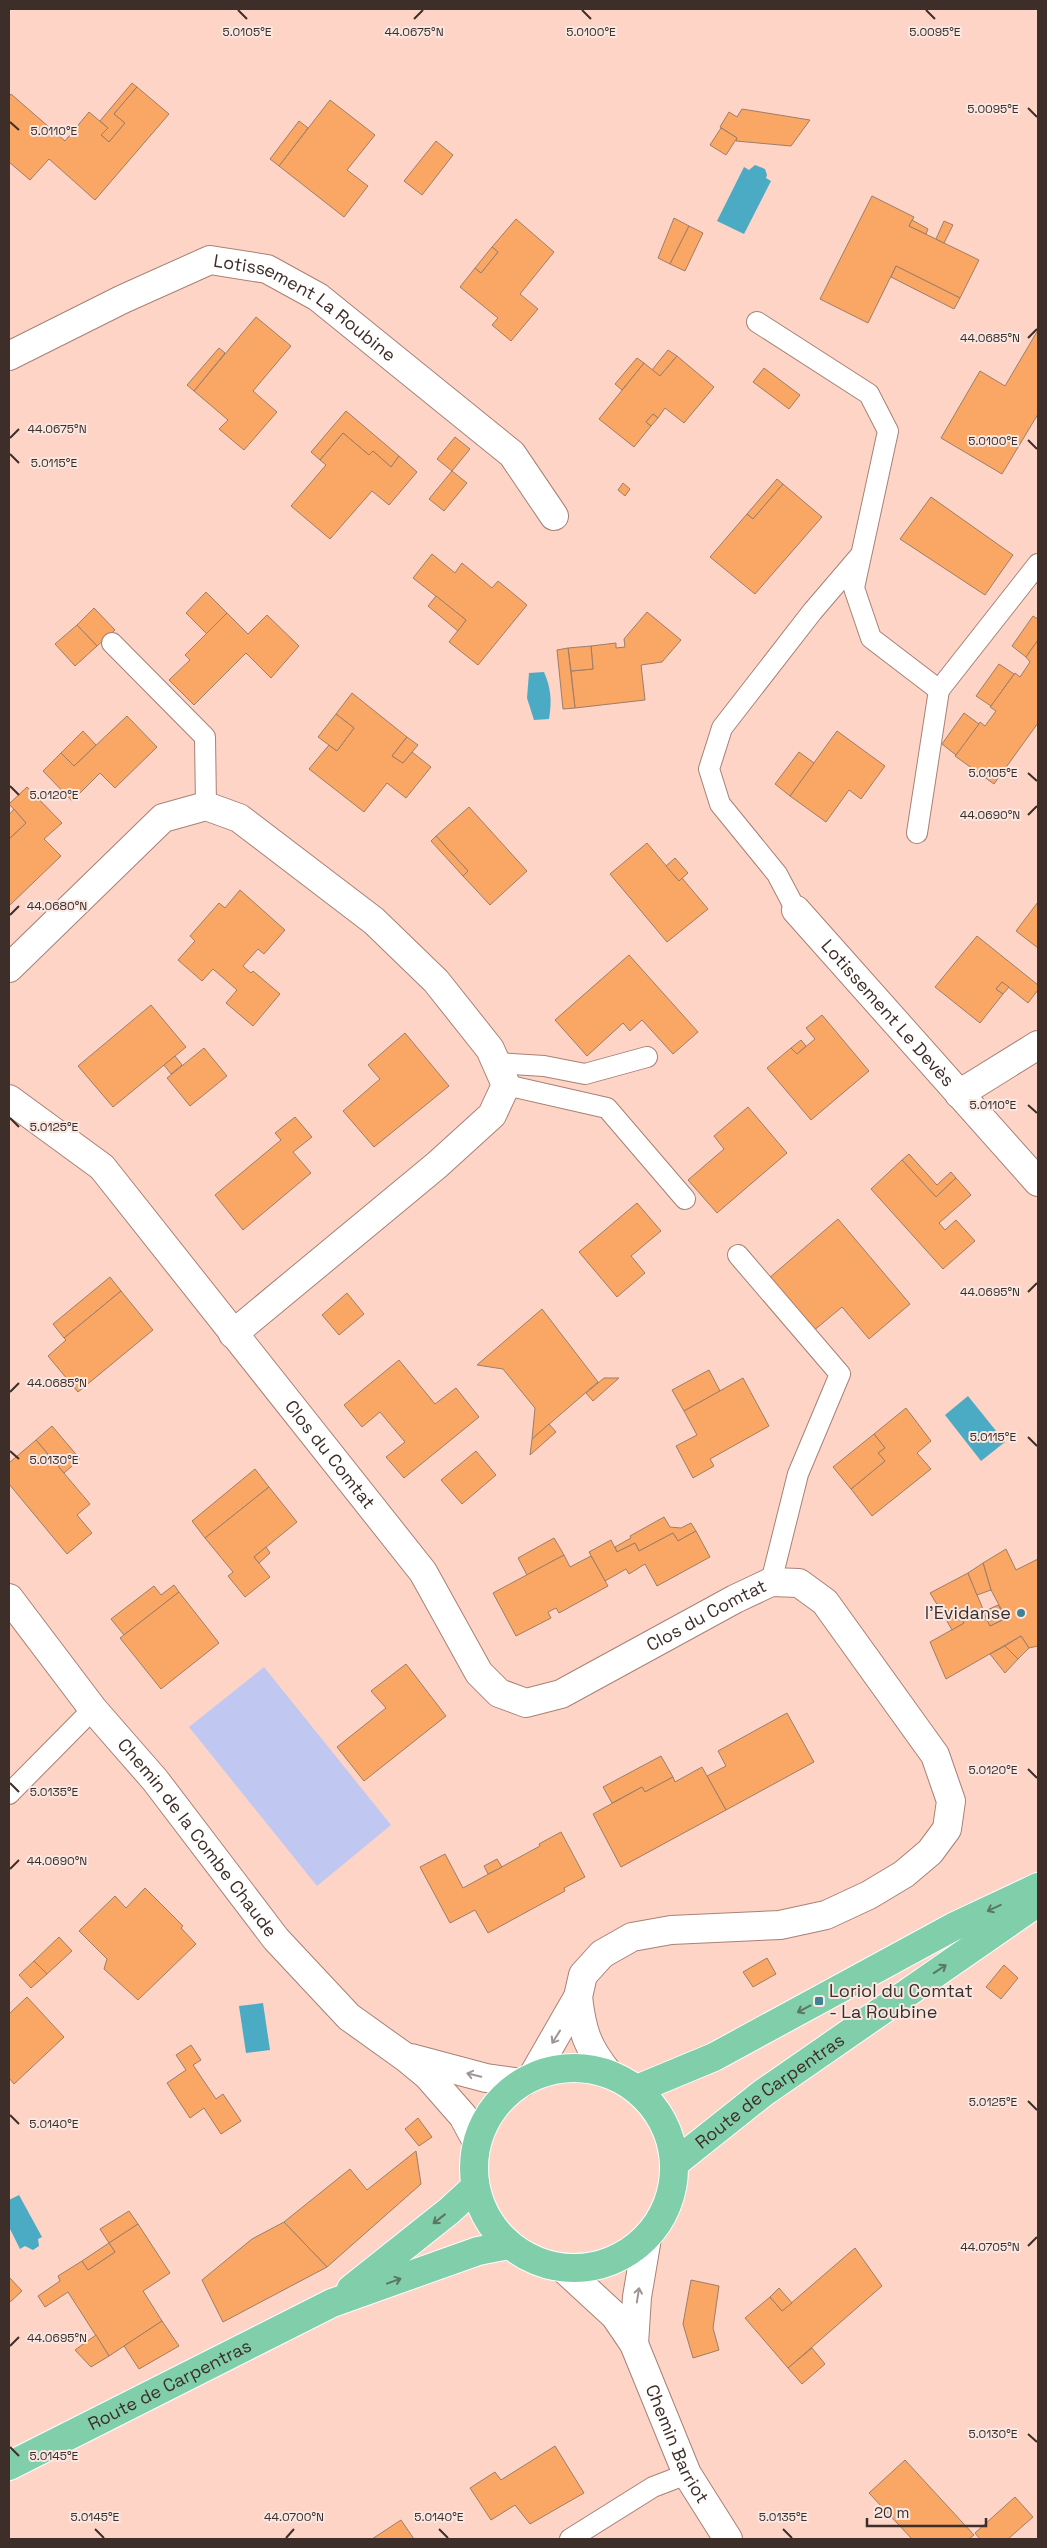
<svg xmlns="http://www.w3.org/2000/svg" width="1047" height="2548" font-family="'Space Grotesk',sans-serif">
<rect width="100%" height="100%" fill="#fed4c7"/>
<polygon fill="#c0c7f0" points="264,1667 391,1825 317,1886 189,1727"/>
<g fill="#4babc4">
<polygon points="755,165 765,169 767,175 766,178 771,181 744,234 717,221 744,167 749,170"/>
<path d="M544,672C551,688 552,701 549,719L534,720L527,698L529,673Z"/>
<polygon points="968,1396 1005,1442 981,1461 945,1415"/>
<polygon points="263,2003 270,2050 246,2053 239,2006"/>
<polygon points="19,2195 42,2237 38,2239 39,2246 33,2250 25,2246 20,2249 9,2227 9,2200"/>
</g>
<g fill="#faa664" stroke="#9d7e67">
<polygon points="132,83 137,87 114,114 125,123 109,142 101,135 108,128 100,121"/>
<polygon points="137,87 169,114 95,200 49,159 30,180 9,162 9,97 11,94 65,141 89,112 108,128 101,135 109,142 125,123 114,114"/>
<polygon points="330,100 375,135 347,170 368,186 344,217 279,166"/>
<polygon points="742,109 810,120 791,146 736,141 737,138 720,127 729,112 737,117"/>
<polygon points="299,121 308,128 279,166 270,159"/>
<polygon points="721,128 737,138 726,155 710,145"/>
<polygon points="436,141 453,155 422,195 404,181"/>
<polygon points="872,196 914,217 909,226 979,260 960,298 896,266 868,323 820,299"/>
<polygon points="674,218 689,226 670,264 658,258"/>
<polygon points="516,219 554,252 520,294 538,309 511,341 492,325 498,318 460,287 475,268 481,273 498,252 492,247"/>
<polygon points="912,220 928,229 926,234 909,226"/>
<polygon points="944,221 953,225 944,243 936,239"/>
<polygon points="689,226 703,233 685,271 670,264"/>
<polygon points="492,247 498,252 481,273 475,268"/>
<polygon points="896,266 960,298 954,309 891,277"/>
<polygon points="256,317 291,346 253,391 277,412 244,450 219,429 228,420 194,391"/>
<polygon points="1038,330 1038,414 1002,474 941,438 980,371 1005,386"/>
<polygon points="219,348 225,353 194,391 187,385"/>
<polygon points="668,350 677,356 660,376 652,370"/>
<polygon points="677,356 714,387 684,423 665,408 658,418 653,414 646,422 651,426 634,447 599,419 644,363 660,376"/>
<polygon points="637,358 644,363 622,390 615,384"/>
<polygon points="764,368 800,395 789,409 753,382"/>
<polygon points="346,411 399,456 391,467 373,451 369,455 343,433 320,460 311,452"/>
<polygon points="653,414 658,418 651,426 646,422"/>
<polygon points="343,433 369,455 373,451 391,467 399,456 417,472 389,505 372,491 330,539 291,506 326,465 320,460"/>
<polygon points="455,437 470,449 452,471 437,459"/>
<polygon points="452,471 467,483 444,511 429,499"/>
<polygon points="777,479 783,484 753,519 747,514"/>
<polygon points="623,483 630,489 625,496 618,490"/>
<polygon points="783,484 822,517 755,594 710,557 747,514 753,519"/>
<polygon points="931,497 1013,555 985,595 900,539"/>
<polygon points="432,554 455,573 462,563 492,588 498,581 527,605 478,665 449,642 466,620 413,578"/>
<polygon points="206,592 227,613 207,634 186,613"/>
<polygon points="436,596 466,620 458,631 428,606"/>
<polygon points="94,608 115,630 97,646 77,625"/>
<polygon points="647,612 681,640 662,662 641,665 645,700 575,708 571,671 593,669 591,646 616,643 616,648 625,647 624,639"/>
<polygon points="227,613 248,634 267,615 299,646 271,678 246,653 194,705 169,680 190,660 185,655"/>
<polygon points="1033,616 1038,619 1038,640 1026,657 1012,646"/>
<polygon points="77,625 97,646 75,666 55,644"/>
<polygon points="1038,640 1038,723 994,784 955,756 980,722 985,726 996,711 990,707 1015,673 1020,677 1030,662 1026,657"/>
<polygon points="591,646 593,669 571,671 568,648"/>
<polygon points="568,648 575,708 563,709 557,650"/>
<polygon points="999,664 1014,674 991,706 976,696"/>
<polygon points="352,693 407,737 392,756 403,763 412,752 431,767 406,798 387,783 364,812 309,769 329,745 337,751 354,728 336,714"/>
<polygon points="964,713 979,724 956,755 942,744"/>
<polygon points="336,714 354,728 337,751 318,737"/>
<polygon points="127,716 157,747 115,788 100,773 72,801 43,771 61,753 74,766"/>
<polygon points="83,731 96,745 74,766 61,753"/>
<polygon points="837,731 885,766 861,799 849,790 826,822 790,796"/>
<polygon points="407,737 418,745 403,763 392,756"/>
<polygon points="799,752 814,763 790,796 775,784"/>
<polygon points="27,787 62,823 44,839 61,856 9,906 9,839 26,823 9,804"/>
<polygon points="469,807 527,871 490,905 463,876 468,871 436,836"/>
<polygon points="14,809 26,823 9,839 9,815"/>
<polygon points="436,836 468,871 463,876 431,841"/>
<polygon points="647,843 679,881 682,878 708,909 667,942 610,874"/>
<polygon points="675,858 688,873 679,881 666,866"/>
<polygon points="240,890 285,930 264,954 258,949 243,966 251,973 253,971 280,994 253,1026 226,1003 237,990 213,969 202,981 178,960 195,941 190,936 219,903 225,908"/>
<polygon points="1038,902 1038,948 1016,931"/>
<polygon points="977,936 1038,985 1038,990 1028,1003 1002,982 996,989 1003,994 980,1023 935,987"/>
<polygon points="629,955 698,1032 673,1054 642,1020 630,1031 623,1023 587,1056 555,1020"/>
<polygon points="1002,982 1009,987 1003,994 996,989"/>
<polygon points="151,1005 186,1047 113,1107 78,1066"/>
<polygon points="822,1015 869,1071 811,1120 767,1068 791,1048 797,1054 815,1039 806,1028"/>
<polygon points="405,1033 449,1086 374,1147 343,1111 380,1079 368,1065"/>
<polygon points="801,1040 806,1046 797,1054 791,1048"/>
<polygon points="204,1048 227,1076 190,1106 167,1078"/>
<polygon points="175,1056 182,1065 171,1074 164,1065"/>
<polygon points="748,1107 787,1153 717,1213 688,1180 724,1149 714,1136"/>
<polygon points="295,1117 312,1137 293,1152 311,1173 243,1230 215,1195 281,1140 275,1133"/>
<polygon points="909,1154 937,1185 951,1172 956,1178 936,1197 902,1160"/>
<polygon points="902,1160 936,1197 956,1178 971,1195 939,1223 945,1230 956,1220 975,1241 943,1269 871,1189"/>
<polygon points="637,1203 661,1231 631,1256 645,1273 617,1297 579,1252"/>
<polygon points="838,1219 910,1304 869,1339 842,1307 812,1332 768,1279"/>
<polygon points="110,1277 121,1291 64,1338 53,1324"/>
<polygon points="121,1291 153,1330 78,1392 48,1356 66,1340 64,1338"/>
<polygon points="347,1293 364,1314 339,1335 322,1315"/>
<polygon points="542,1309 598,1382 532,1439 535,1408 503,1369 477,1365"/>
<polygon points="399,1360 435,1404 456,1388 479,1417 404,1478 386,1457 405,1442 380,1412 362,1427 344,1405"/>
<polygon points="709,1370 720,1391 684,1411 672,1390"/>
<polygon points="604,1378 619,1378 593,1401 586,1393"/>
<polygon points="743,1378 769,1426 710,1459 714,1466 693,1478 676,1446 697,1435 684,1411"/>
<polygon points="906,1408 931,1441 917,1453 931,1469 872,1516 851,1489 885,1461 878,1453 885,1448 874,1434"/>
<polygon points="549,1424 556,1432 530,1455 532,1439"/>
<polygon points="52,1426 80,1459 64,1473 36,1440"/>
<polygon points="874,1434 885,1448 878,1453 885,1461 851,1489 833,1467"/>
<polygon points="36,1440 90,1504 77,1515 92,1533 67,1554 9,1484 9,1463"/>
<polygon points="476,1451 496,1475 462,1504 441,1480"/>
<polygon points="255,1469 269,1487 205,1538 192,1521"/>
<polygon points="269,1487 297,1522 254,1557 270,1577 245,1597 228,1576 233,1572 205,1538"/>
<polygon points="664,1517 670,1527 681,1528 691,1523 696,1531 678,1541 673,1533 639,1551 635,1543 617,1552 615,1547 631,1538 630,1536"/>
<polygon points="696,1531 710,1557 657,1586 645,1564 629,1574 626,1569 605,1581 589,1552 611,1540 617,1552 635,1543 639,1551 673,1533 678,1541"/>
<polygon points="554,1538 564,1555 527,1575 518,1558"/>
<polygon points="266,1547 270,1553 259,1563 254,1557"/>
<polygon points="1006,1549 1016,1570 1038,1559 1038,1646 1029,1648 1021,1636 946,1679 930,1642 964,1623 955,1608 943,1614 930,1593 968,1573 990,1626 1006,1618 991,1590 983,1563"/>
<polygon points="564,1555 570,1567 591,1556 608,1586 559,1613 556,1608 548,1612 551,1618 516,1636 493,1593"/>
<polygon points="983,1563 991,1590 977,1595 968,1573"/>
<polygon points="174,1585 179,1592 124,1635 111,1619 154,1586 161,1595"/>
<polygon points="179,1592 219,1643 161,1689 120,1638"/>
<polygon points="998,1605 1006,1618 990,1626 983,1612"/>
<polygon points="955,1608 964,1623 952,1630 943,1614"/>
<polygon points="1021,1636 1029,1648 1018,1659 1005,1646"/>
<polygon points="1005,1646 1018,1659 1005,1673 990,1654"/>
<polygon points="406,1664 446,1716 364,1781 337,1747 386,1708 371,1691"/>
<polygon points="787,1713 814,1762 726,1810 707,1776 726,1766 718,1751"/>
<polygon points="661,1756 673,1777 645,1792 642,1787 612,1803 603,1787"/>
<polygon points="702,1767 726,1810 621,1867 593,1814 642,1787 645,1792 673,1777 675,1782"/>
<polygon points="561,1832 585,1877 564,1888 565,1891 488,1933 475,1910 450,1923 420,1867 445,1854 463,1888 540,1846 539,1844"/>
<polygon points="497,1859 502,1867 488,1874 484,1866"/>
<polygon points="145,1888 183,1926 181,1928 196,1944 138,2000 104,1969 107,1959 79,1931 115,1896 126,1908"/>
<polygon points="59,1937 72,1951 47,1974 34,1961"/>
<polygon points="767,1958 776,1974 753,1987 743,1972"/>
<polygon points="34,1961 47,1974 31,1988 19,1975"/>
<polygon points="1004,1965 1018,1978 1001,1999 986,1987"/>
<polygon points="27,1997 64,2037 14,2084 9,2078 9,2014"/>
<polygon points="191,2045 201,2060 193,2065 216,2099 223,2094 241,2121 221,2134 204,2108 190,2118 167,2083 186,2070 176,2055"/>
<polygon points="418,2118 432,2137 419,2146 405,2129"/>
<polygon points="416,2151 421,2184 327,2267 284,2222 350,2169 367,2190"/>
<polygon points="129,2211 138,2224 109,2243 100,2229"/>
<polygon points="284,2222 327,2267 223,2322 202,2280 252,2239"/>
<polygon points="138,2224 170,2273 143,2291 162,2321 109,2356 68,2292 45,2307 38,2296 60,2281 58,2276 82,2261 88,2270 115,2252 109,2243"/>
<polygon points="109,2243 115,2252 88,2270 82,2261"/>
<polygon points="855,2248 882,2286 788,2368 745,2318 770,2297 782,2311"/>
<polygon points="9,2277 22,2291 9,2303"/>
<polygon points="691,2280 719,2286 713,2328 719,2350 693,2358 683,2324"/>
<polygon points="779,2288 792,2303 782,2311 770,2297"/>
<polygon points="162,2321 179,2346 139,2369 124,2346"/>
<polygon points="96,2335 109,2356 91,2367 75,2350"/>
<polygon points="812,2348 825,2364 802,2384 788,2368"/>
<polygon points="555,2446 584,2493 530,2524 515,2505 491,2520 470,2488 495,2472 501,2480"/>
<polygon points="905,2460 974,2535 969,2539 912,2539 869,2493"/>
<polygon points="1015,2497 1033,2517 1008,2539 980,2539 975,2533"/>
<polygon points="401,2520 414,2539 372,2539"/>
</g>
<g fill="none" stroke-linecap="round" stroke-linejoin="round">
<g stroke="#a88175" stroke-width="22">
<g id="service">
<polyline points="757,322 869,394 888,431 854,588 871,638 939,690 917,833"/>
<polyline points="112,643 205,737 206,806"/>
<polyline points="939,690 1038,564"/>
<polyline points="796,910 777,874 720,804 709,769 722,728 812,612 859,557"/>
<polyline points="496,1063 544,1066 585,1074 647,1057"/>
<polyline points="506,1085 607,1108 685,1199"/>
<polyline points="738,1255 840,1374 798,1474 771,1582"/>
<polyline points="9,1794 93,1709"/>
<polyline points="570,2539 653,2487 687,2474"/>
</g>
</g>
<g stroke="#a88175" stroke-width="30">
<g id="minor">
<path id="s1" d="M9,356L123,299L210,260L267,269L318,297L512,454L554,516"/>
<path id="s2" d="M796,910L1038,1182"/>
<polyline points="9,968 163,818 206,806 239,818 374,921 436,981 490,1049 506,1085 492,1115 437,1165 233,1334"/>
<polyline points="959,1094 1038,1045"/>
<path id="s3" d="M9,1099L102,1167L423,1572L479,1673L499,1693L526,1703L561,1694L735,1599L771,1582L799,1583L825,1602L935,1755L951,1801L947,1829L930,1852L904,1874L869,1895L826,1915L780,1925L671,1930L632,1937L602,1954L583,1975L578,1997L532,2077"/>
<path id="s4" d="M9,1598L93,1709L155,1780L276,1939L349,2017L405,2057L428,2076L463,2116L477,2142"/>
<path d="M578,1997C582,2031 587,2047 609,2074"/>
<polyline points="411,2058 486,2078 522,2083"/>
<path id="s5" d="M564,2269L615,2316L634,2344L687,2474L728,2539"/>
<polyline points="634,2344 637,2297 647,2238"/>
</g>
</g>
<g stroke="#fff" stroke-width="30">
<g id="primary">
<circle cx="574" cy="2168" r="100"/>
<polyline points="637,2089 714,2057 953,1927 1038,1887"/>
<path id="s6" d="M675,2163L763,2093L1037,1903"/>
<polyline points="351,2289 449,2211 475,2187"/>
<path id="s7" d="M9,2466L332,2303L478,2251L509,2245"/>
</g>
</g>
<use href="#service" stroke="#fff" stroke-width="20"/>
<use href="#minor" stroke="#fff" stroke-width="28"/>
<use href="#primary" stroke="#80ceaa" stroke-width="28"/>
</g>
<defs><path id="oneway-shaft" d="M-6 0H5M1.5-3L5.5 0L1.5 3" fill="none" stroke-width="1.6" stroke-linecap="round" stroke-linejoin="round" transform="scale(1.25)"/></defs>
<g stroke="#5c7663">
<use href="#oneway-shaft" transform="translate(994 1908) rotate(155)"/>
<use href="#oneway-shaft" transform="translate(940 1969) rotate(-34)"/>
<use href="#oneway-shaft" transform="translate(804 2009) rotate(152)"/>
<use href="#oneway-shaft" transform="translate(439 2219) rotate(142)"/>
<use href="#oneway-shaft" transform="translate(394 2281) rotate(-20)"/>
</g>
<g stroke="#9e9694">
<use href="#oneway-shaft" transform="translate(556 2037) rotate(122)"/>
<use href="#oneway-shaft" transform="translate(474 2075) rotate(-166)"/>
<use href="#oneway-shaft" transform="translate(638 2295) rotate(-81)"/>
</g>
<path fill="none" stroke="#3e2e29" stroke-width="2" d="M238,10L247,19M582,10L591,19M926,10L935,19M414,19L423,10M1028,108L1037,117M10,122L19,130M1028,338L1037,329M10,438L19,429M1028,440L1037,449M10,454L19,463M1028,773L1037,781M10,786L19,795M1028,815L1037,806M10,915L19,906M1028,1105L1037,1113M10,1118L19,1127M1028,1292L1037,1283M10,1392L19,1383M1028,1437L1037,1446M10,1451L19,1459M1028,1769L1037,1778M10,1783L19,1792M10,1869L19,1860M1028,2101L1037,2110M10,2115L19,2124M1028,2246L1037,2237M10,2346L19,2337M1028,2434L1037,2442M10,2447L19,2456M95,2529L104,2538M439,2529L448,2538M783,2529L792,2538M286,2538L294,2529"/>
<g fill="#408193" stroke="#f9e7e2" stroke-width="2">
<circle cx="1021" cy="1613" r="5"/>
<rect x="814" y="1996" width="10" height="10" rx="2.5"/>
</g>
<g text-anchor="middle" stroke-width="4" stroke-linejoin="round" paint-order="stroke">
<g font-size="18" fill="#3e2e29" stroke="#f9e7e2">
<text dy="6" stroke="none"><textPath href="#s1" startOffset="331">Lotissement La Roubine</textPath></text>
<text dy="6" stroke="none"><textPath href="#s2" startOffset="138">Lotissement Le Devès</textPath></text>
<text dy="6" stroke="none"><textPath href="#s3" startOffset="482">Clos du Comtat</textPath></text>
<text dy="6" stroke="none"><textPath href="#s3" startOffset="1006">Clos du Comtat</textPath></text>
<text dy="6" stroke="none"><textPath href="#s4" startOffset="305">Chemin de la Combe Chaude</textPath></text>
<text dy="6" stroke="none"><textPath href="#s6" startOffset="119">Route de Carpentras</textPath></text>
<text dy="6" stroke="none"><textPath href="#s7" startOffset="180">Route de Carpentras</textPath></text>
<text dy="6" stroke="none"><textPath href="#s5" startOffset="212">Chemin Barriot</textPath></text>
</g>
<g font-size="18" fill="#3e2e29" stroke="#f9e7e2" text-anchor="end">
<text x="1011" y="1619">l'Evidanse</text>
<text x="829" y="1997" text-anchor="start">Loriol du Comtat<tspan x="829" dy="21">- La Roubine</tspan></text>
</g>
</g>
<g font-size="12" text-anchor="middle" fill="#3e2e29" stroke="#f9e7e2" stroke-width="4" stroke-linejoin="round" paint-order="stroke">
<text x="247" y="36">5.0105°E</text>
<text x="591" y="36">5.0100°E</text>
<text x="935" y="36">5.0095°E</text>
<text x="414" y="36">44.0675°N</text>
<text x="993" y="113">5.0095°E</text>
<text x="54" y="135">5.0110°E</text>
<text x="990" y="342">44.0685°N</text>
<text x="57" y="433">44.0675°N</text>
<text x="993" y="445">5.0100°E</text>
<text x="54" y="467">5.0115°E</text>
<text x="993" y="777">5.0105°E</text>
<text x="54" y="799">5.0120°E</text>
<text x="990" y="819">44.0690°N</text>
<text x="57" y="910">44.0680°N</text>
<text x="993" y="1109">5.0110°E</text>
<text x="54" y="1131">5.0125°E</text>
<text x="990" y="1296">44.0695°N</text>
<text x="57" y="1387">44.0685°N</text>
<text x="993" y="1441">5.0115°E</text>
<text x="54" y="1464">5.0130°E</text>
<text x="993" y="1774">5.0120°E</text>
<text x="54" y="1796">5.0135°E</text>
<text x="57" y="1865">44.0690°N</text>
<text x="993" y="2106">5.0125°E</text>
<text x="54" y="2128">5.0140°E</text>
<text x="990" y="2251">44.0705°N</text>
<text x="57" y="2342">44.0695°N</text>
<text x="993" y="2438">5.0130°E</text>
<text x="54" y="2460">5.0145°E</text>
<text x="294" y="2521">44.0700°N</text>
<text x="95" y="2521">5.0145°E</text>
<text x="439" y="2521">5.0140°E</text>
<text x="783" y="2521">5.0135°E</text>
</g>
<rect width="1047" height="2548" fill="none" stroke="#3e2e29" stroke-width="20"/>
<path d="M867 2518v8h119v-8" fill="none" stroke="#3e2e29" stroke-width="2.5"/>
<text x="874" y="2518" font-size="15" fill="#3e2e29" stroke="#f9e7e2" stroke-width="4" paint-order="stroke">20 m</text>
</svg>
